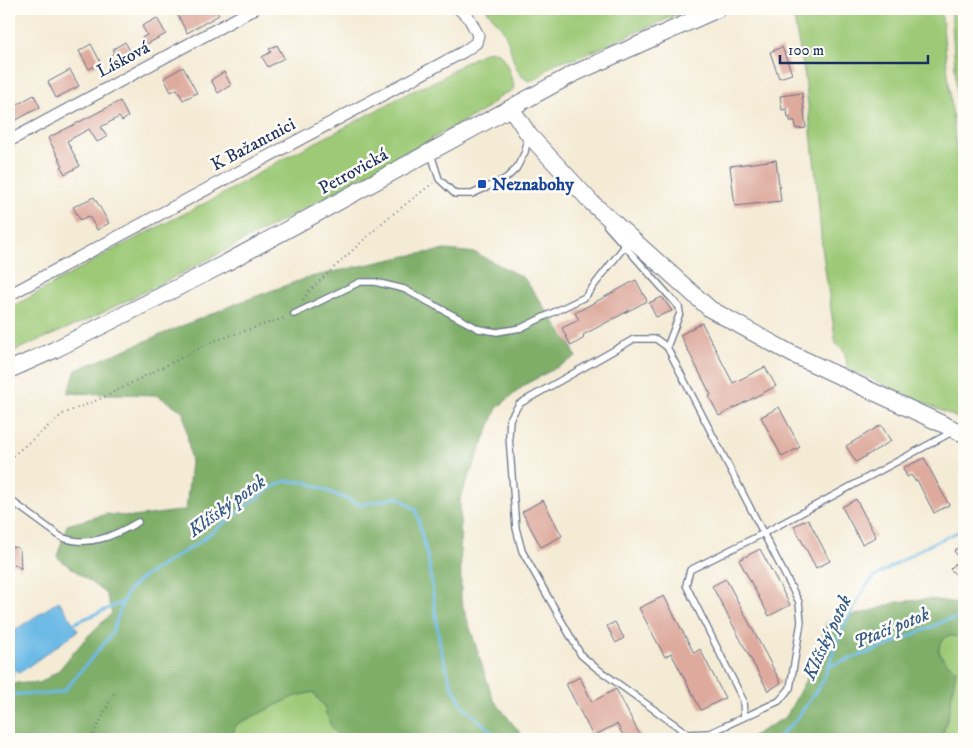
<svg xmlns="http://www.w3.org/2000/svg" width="973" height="748" font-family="'IM FELL DW Pica',serif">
<rect width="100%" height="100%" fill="#fdfcf7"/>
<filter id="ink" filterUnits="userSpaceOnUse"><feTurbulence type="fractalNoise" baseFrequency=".02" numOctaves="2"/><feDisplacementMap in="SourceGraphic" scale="10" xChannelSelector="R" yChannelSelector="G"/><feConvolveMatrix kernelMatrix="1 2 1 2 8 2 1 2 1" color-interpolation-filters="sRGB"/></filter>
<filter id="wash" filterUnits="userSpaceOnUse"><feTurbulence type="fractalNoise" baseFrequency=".0096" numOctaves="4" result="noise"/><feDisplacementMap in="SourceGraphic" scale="20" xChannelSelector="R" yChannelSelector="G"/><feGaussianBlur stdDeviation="1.12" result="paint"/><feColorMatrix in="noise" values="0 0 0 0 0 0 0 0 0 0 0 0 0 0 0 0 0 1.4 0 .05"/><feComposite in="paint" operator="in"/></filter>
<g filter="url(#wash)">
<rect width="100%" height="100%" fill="#f4ebd5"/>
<g fill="#9eca78" stroke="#5c7c6b">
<path d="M486,9H690L575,59C569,60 561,60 556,63C545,69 544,76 530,81C513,77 512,47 505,34C501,25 492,17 486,9Z"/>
<path d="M792,9H941L964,222V421L847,368C846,357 846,350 836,344L822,247L817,187L805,77Z"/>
<polygon points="951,9 964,9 964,197"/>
<polygon points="494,51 500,54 507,65 514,87 512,91 503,94 484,110 321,200 192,268 92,318 9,353 9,309 111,251 221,195 283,159 340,130 408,93 442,78 462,64 486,52"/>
<path d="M947,636L964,637V739H941L948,716L956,670C944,660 930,650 947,636Z"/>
<polygon points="313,692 324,706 330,724 340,739 232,739 231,737 237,724 293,697"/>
</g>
<g fill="#7eae68" stroke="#4c6e63">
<polygon points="445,250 476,253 524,278 571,346 576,357 526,384 497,408 460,499 461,600 493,699 525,739 340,739 330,724 324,706 313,692 293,697 237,724 231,737 232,739 9,739 9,683 40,683 58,671 86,638 112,613 106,594 57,557 67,525 107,514 134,517 186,510 191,462 184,412 157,395 68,393 76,370 235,304 306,278 406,256"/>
<path d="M929,599L964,604V637L947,636C930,650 943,660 956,670L948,716L941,739H747L786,717L814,664L827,622L875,610L897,602Z"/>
</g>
<polygon fill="#6cbae6" stroke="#4474a2" points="59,601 78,631 19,673 9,657 9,634"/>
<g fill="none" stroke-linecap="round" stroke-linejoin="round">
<g stroke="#6cbae6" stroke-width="3">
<polyline points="70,625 123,602"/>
<polyline points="829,666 882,648 947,620 964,617"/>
<polyline points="9,692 14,665 16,664"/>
<polyline points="9,694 50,694 64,691 111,635 127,592 140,579 198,543 269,489 285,481 306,482 361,505 398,497 416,510 429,564 440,646 451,684 464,707 500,739"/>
<polyline points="776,739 795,721 823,681 840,633 866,586 876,576 923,548 964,529"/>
</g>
</g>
<g id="blocks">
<g fill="#deaa9e">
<polygon points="183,9 215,9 219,15 187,33 176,12"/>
<polygon points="157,18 166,34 145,45 141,38 147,35 142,26"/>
<polygon points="125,42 133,56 115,66 109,56 115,53 113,49"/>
<polygon points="91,44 101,63 89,69 79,51"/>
<polygon points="277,45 284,58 268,67 262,57 271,52 269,49"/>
<polygon points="782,47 792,74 779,78 770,52"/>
<polygon points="183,67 197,93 183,100 177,89 171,92 164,78"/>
<polygon points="70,70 79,86 56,98 48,82"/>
<polygon points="224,72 231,85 218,93 211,80"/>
<polygon points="802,93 806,128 796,129 795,121 790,121 790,117 788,118 787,109 782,110 780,96"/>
<polygon points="34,95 40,107 9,124 9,109"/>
<polygon points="120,101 128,117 122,121 119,117 101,127 107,137 97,142 89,129 67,141 80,166 65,174 61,167 63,166 48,138"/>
<polygon points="776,160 781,201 735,206 730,166"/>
<polygon points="94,197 109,223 97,230 89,216 80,220 73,207"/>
<polygon points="636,280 647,301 583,335 584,338 571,346 562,328 579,320 575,313"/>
<polygon points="662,297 672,311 656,317 649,303"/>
<polygon points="702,323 733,383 765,367 776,386 719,416 709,396 711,395 680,335"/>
<polygon points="779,407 800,447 782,457 761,417"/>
<polygon points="881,425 891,441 856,462 846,446"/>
<polygon points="924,458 949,505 934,513 917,480 915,481 911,475 907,477 903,468"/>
<polygon points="856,499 876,537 862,544 842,507"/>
<polygon points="543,500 562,536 541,547 522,512"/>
<polygon points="808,519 830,561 816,568 794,526"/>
<polygon points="964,543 964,564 954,551"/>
<polygon points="9,547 16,547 20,550 21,569 15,564 10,565"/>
<polygon points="760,549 790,605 769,616 739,560"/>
<polygon points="958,561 964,568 964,575 960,579 950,569"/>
<polygon points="726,579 781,683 768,691 712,586"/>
<polygon points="664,596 694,653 700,649 725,698 701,710 671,653 665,657 639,608"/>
<polygon points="615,622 624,638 616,643 607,626"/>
<polygon points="580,677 592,702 616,689 642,739 625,739 617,724 593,736 566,684"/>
</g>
</g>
</g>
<g filter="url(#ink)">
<use href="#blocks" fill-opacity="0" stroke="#677188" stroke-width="1"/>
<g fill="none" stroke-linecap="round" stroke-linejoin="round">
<g stroke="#677188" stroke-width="8">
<g id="lane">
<polyline points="431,154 439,179 455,194 472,194 505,179 516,169 525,152 528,137"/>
<polyline points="607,226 679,307 680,313 667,347"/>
<polyline points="294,314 360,282 375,282 404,289 479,329 497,332 521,328 585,297 624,247"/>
<polygon points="634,339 656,339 667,347 799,602 801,622 790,688 779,701 710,733 688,734 595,667 581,655 522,551 516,528 509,436 510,419 519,404"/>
<path d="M9,499L61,537C88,548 114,536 138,522"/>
<polyline points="744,717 743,700 686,585 690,570 764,533 952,432"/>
</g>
</g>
<g stroke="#677188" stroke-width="13">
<g id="street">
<polyline points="9,141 254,9"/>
<polyline points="9,295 463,52 476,43 478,35 469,18 459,9"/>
</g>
</g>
<g stroke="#677188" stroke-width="18">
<g id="secondary">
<polyline points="511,108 529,135 592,203 710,309 792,354 964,434"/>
<polyline points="9,370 54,350 224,264 573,74 718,9"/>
</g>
</g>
<g stroke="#677188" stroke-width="2" stroke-dasharray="1 4" stroke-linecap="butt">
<polyline points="303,300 309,291 384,221 433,183"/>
<polyline points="9,459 63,414 102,398 214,341 287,317"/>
<polyline points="91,739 115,691"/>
</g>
<use href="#lane" stroke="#fff" stroke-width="5.5"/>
<use href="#street" stroke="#fff" stroke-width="11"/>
<use href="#secondary" stroke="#fff" stroke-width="16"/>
</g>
</g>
<rect fill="#1a4fb4" stroke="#fdfcf7" stroke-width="2" x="477" y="179" width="10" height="10" rx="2.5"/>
<g text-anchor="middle" stroke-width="5" stroke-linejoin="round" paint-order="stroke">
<g font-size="18" fill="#1b2f5e" stroke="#fdfcf7">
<text transform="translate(123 59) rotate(-28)" y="6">Lísková</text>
<text transform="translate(253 144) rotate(-28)" y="6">K Bažantnici</text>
<text transform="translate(353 171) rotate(-29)" y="6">Petrovická</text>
</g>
<g font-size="18" font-weight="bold" fill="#164399" stroke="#fdfcf7" text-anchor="start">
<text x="492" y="190">Neznabohy</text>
</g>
<g font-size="19" font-style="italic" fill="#335987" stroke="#fdfcf7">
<text transform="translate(226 505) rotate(-36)" y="7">Klíšský potok</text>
<text transform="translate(891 627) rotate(-22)" y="7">Ptačí potok</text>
<text transform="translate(826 637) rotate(-65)" y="7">Klíšský potok</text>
</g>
</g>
<rect width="973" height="748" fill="none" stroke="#fdfcf7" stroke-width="30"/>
<path d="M780 55v8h148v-8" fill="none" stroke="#1b2f5e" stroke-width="2.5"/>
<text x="788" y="55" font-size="15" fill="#1b2f5e" stroke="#fdfcf7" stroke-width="4" paint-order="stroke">100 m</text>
</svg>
